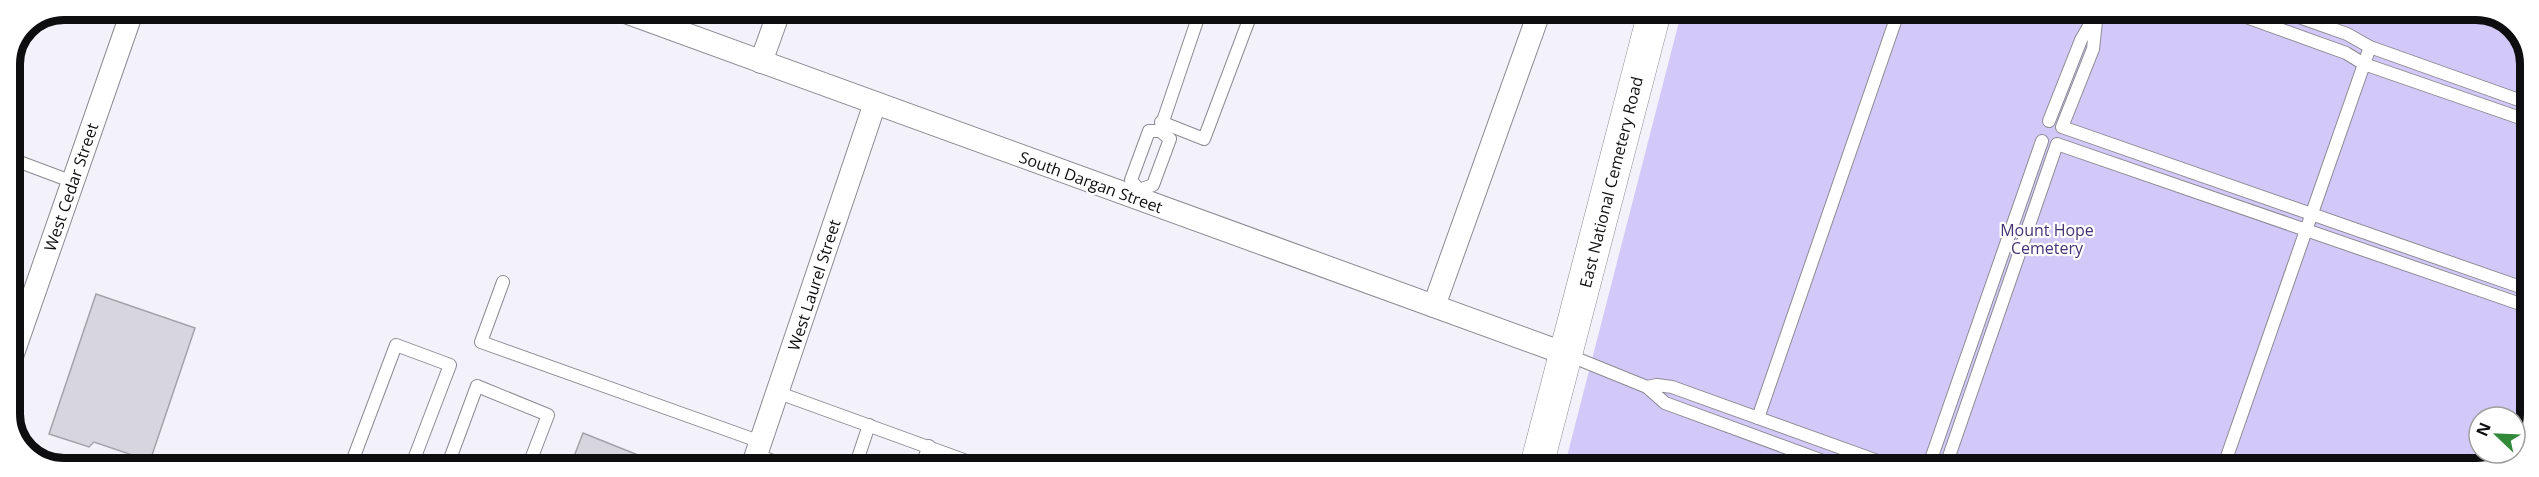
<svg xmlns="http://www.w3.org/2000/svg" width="2539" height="477" font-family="'Open Sans',sans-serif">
<rect width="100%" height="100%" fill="#f3f1f9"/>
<polygon fill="#d3c9f8" points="1682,10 2486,10 2514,25 2530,57 2529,424 2515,448 2515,417 2479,417 2479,453 2512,453 2476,468 1564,468"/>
<g fill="#d7d6de" stroke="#a4a3aa" stroke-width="1.5">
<polygon points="96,294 195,328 150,461 94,442 89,447 49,434"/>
<polygon points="583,433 663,465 662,467 570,467"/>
</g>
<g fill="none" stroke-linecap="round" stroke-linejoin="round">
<g stroke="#8c8a92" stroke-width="14">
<g id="lane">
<polyline points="2227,10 2346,53 2364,64 2529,121"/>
<polyline points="2279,10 2347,34 2370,47 2530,104"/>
<polyline points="2097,12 2093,49 2062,127 2529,290"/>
<polyline points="2049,121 2081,40 2093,19"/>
<polyline points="1161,122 1204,139 1253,9"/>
<polyline points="1161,127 1201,9"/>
<polygon points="1149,131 1160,131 1170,139 1153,185 1139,190 1131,180"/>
<polyline points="9,158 73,182"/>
<polyline points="503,282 481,342 761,442"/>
<polyline points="1568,355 1647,387"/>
<polyline points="779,393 983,467"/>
<polyline points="1758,418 1899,10"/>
<polyline points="756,455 791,467"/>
<polyline points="1930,462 2042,141"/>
<polyline points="350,467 396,345 450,365 411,467"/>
<polyline points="447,467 477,386 548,415 528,467"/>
<polyline points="855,467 869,425"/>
<polyline points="921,467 929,446"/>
<polyline points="1842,468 1665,403 1647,387 1657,385 1672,387 1897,468"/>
<path d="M1912,468C1919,461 1928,460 1936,465"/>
<polyline points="1945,468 2057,144 2529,307"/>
<polyline points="2223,468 2370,47"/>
</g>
</g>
<g stroke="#8c8a92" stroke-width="24">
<g id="street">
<polyline points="617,9 1566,354"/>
<polyline points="761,62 780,9"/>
<polyline points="1434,306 1540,10"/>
<polyline points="9,365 133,9"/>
<polyline points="752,467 875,103"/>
</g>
</g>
<g stroke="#8c8a92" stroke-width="34">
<polyline id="secondary" points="1536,468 1655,10"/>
</g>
<use href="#lane" stroke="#fff" stroke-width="12"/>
<use href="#street" stroke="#fff" stroke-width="22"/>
<use href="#secondary" stroke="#fff" stroke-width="33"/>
</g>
<g text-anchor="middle" stroke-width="4.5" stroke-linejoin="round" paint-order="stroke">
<g font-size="16" fill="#0e0e10" stroke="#fff">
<text transform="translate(1091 182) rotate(20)" y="6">South Dargan Street</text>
<text transform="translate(1611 182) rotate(-76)" y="6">East National Cemetery Road</text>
<text transform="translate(71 187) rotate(-71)" y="6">West Cedar Street</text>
<text transform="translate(814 285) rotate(-72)" y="6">West Laurel Street</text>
</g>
<g font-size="16" fill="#463373" stroke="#fff">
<text x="2047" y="236">Mount Hope<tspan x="2047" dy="18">Cemetery</tspan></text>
</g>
</g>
<path d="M0 0H2539V477H0ZM64 20H2476A44 44 0 0 1 2520 64V414A44 44 0 0 1 2476 458H64A44 44 0 0 1 20 414V64A44 44 0 0 1 64 20Z" fill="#fff" fill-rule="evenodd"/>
<path fill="none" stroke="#0e0e10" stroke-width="8" d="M64 20H2476A44 44 0 0 1 2520 64V414A44 44 0 0 1 2476 458H64A44 44 0 0 1 20 414V64A44 44 0 0 1 64 20Z"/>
<g transform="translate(2497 435) rotate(293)"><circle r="28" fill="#ffffff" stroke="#9f9f9f" stroke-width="1.5"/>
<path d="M0-4.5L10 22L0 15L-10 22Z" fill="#328939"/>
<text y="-9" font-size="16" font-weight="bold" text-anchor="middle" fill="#0e0e10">N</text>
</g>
</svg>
